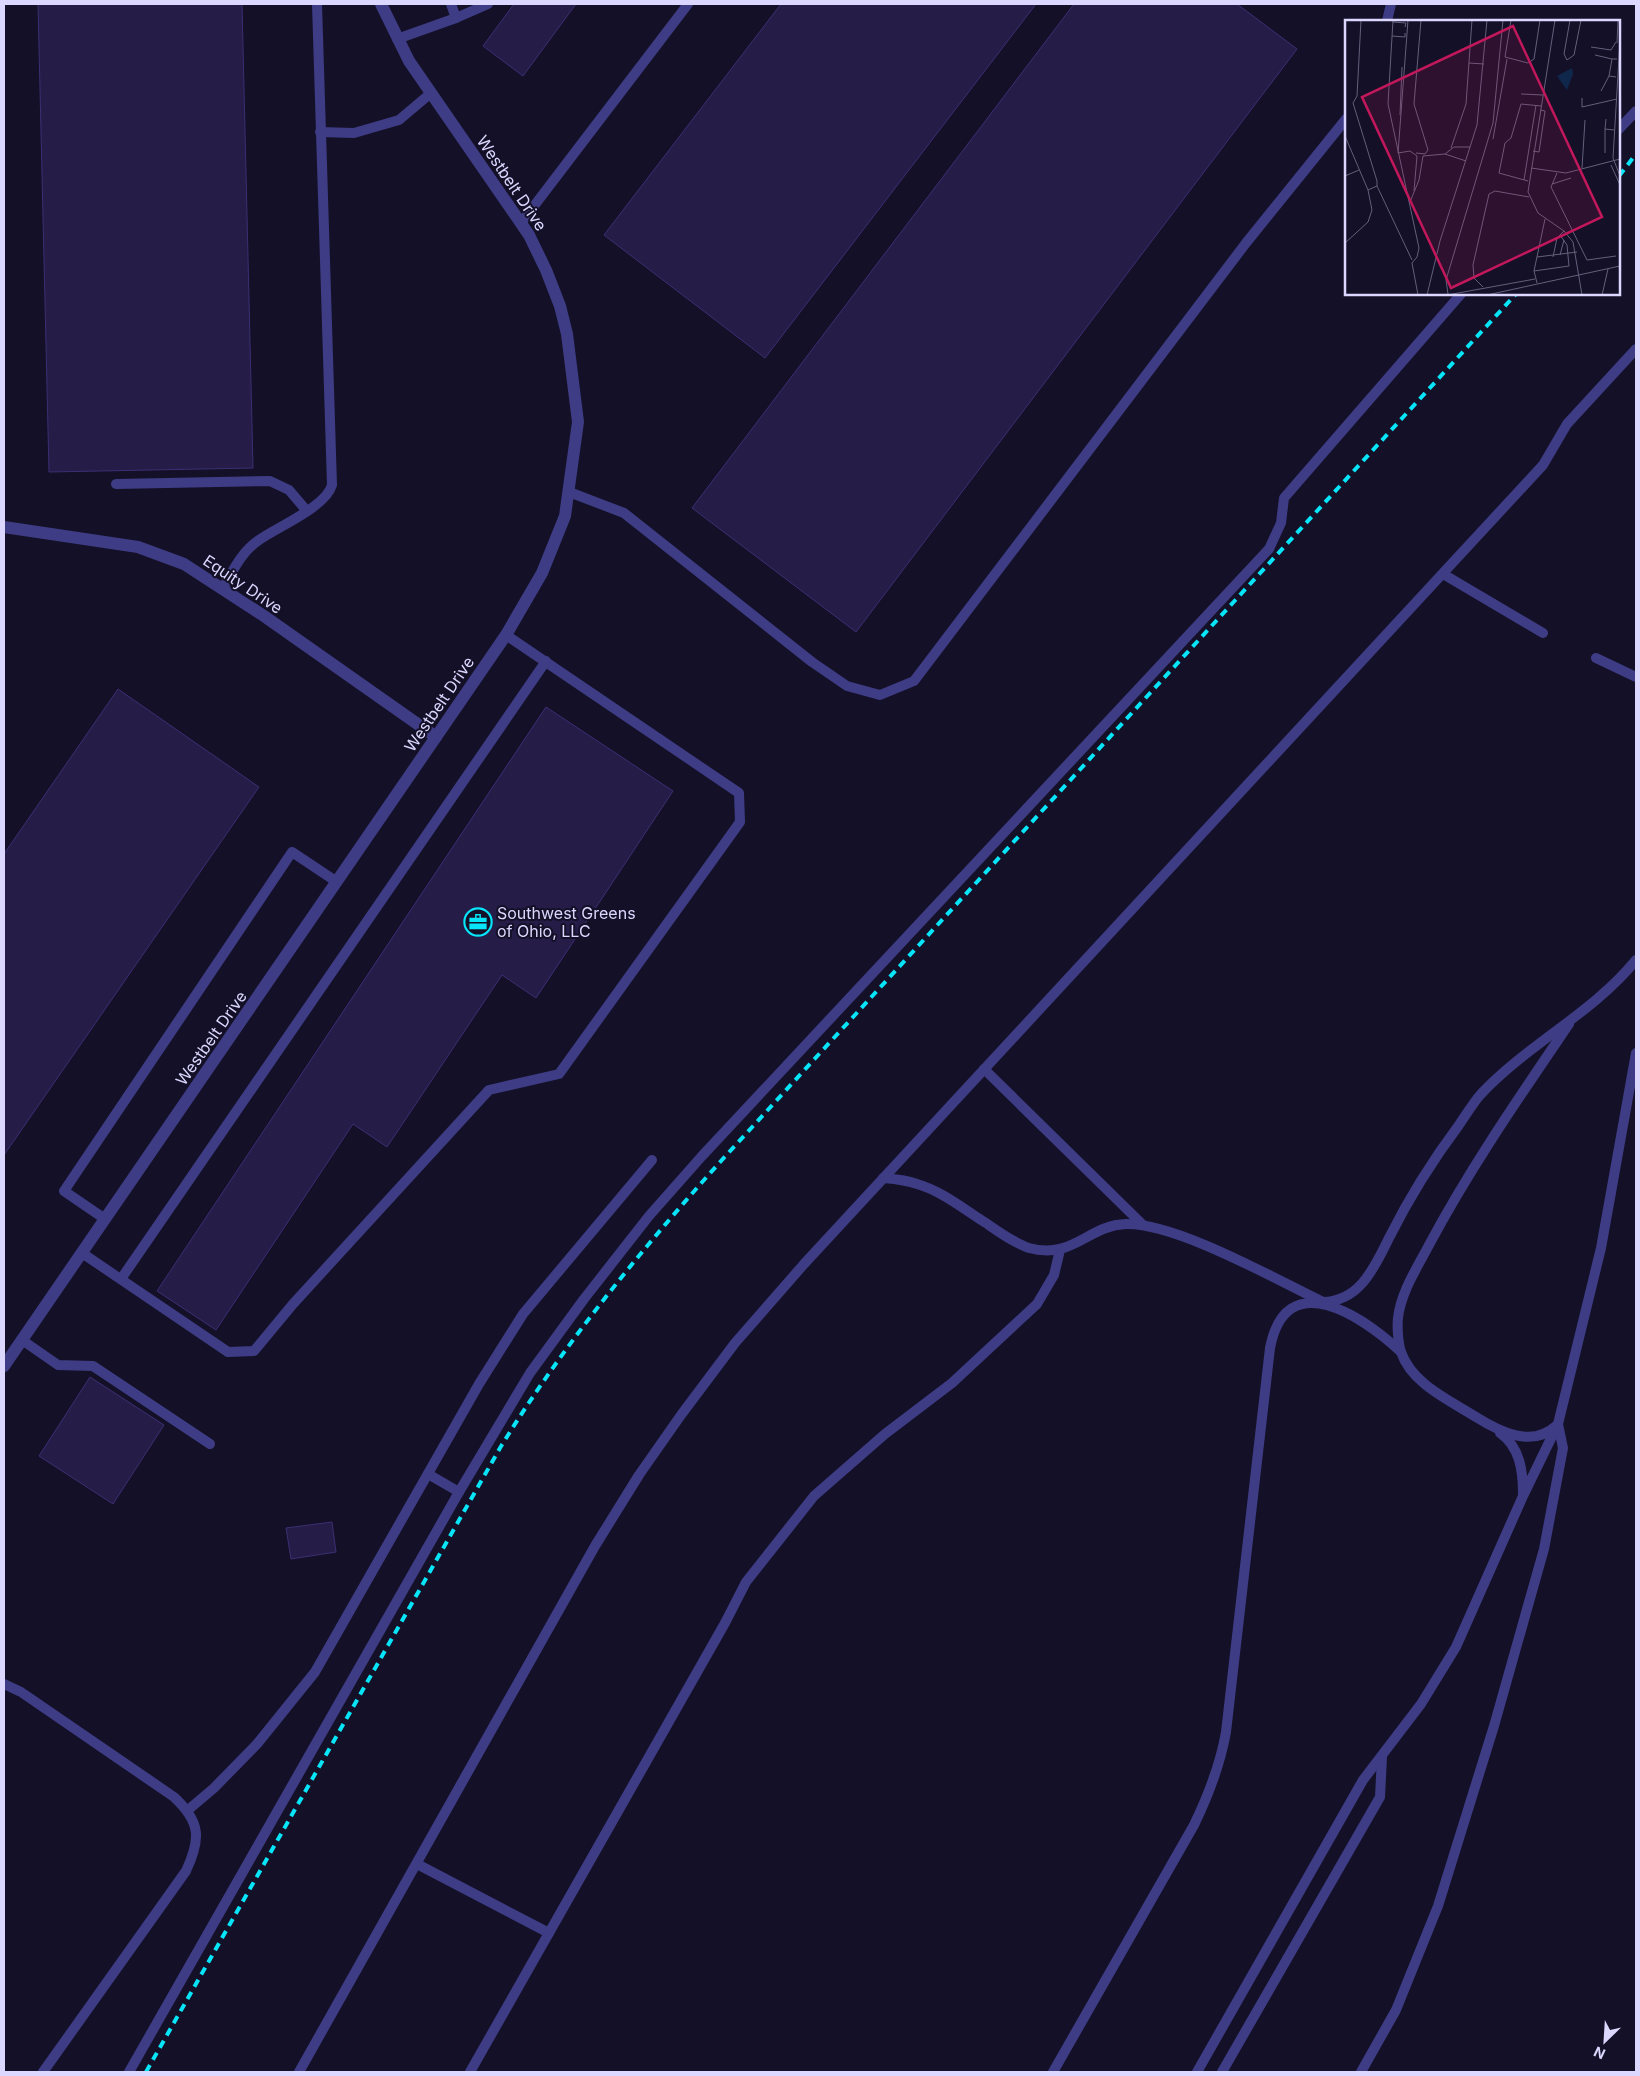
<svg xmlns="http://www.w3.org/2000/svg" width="1640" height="2076" font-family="Inter,sans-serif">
<rect width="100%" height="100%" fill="#141027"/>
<g fill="#251d48" stroke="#3c2f73">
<polygon points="38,4 242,4 253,468 49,472"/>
<polygon points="514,4 576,4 523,76 483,46"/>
<polygon points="781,4 1036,4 765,358 604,235"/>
<polygon points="1074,4 1237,4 1297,49 856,632 692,508"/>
<polygon points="118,689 259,787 4,1155 4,854"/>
<polygon points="546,707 673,791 536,998 502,975 387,1147 353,1124 216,1330 157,1291"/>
<polygon points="90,1377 164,1425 113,1504 39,1456"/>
<polygon points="332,1522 336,1552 291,1559 286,1528"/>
</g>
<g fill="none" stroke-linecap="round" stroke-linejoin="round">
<g stroke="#3e3c85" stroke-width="10">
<polyline points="451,4 456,18"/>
<polyline points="1387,21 1391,4"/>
<polyline points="397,39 456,18 488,4"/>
<polyline points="1619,129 1636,111"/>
<polyline points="320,132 354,133 399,120 431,93"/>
<polyline points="521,223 688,4"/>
<polyline points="116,484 270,481 289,490 306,510"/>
<polyline points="569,492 624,513 812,662 847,686 880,695 914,681 1246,243 1346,119"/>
<polyline points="1443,574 1543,633"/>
<path d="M222,589C233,571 241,552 259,540C277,527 326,507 332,485L317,4"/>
<polyline points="1596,658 1636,677"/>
<polyline points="984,1069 1142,1224"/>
<path d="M883,1178C894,1179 906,1180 917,1184C942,1191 965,1210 986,1223C999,1232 1014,1243 1029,1248C1073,1260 1088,1225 1126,1224C1177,1223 1275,1279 1323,1302C1360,1301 1374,1268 1389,1238C1409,1198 1432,1161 1459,1125C1466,1115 1473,1103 1481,1094C1528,1044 1593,1013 1636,960"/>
<polyline points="105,1219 64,1191 292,852 337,882"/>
<polyline points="82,1253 228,1352 254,1351 293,1304 489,1090 559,1074 740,822 739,793 506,635"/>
<polyline points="121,1279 546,661"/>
<polyline points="22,1340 58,1365 93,1366 210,1444"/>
<path d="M1556,1426C1532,1448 1500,1432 1476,1417C1449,1400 1412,1384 1401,1352C1398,1343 1397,1326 1398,1318C1401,1292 1417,1268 1429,1245C1470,1168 1520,1096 1569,1024"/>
<path d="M1500,1433C1520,1447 1523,1471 1523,1494"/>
<polyline points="428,1474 459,1492"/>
<path d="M4,1684L21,1692L174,1797C201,1822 201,1839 186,1871L43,2072"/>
<polyline points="188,1810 214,1788 257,1744 315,1672 479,1384 523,1314 652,1160"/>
<polyline points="417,1864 549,1933"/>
<polyline points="129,2072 459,1492 530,1373 584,1299 649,1216 702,1156 1269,549 1281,523 1284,498 1461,294"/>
<polyline points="299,2072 595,1546 639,1475 681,1415 735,1343 804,1264 1543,465 1567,424 1636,349"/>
<polyline points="470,2072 725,1623 746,1582 814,1496 885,1434 952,1383 1037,1304 1054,1275 1060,1250"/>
<path d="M1053,2072L1194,1825C1209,1794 1220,1766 1226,1732L1270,1348C1286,1264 1363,1317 1400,1351"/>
<polyline points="1197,2072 1363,1780 1421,1704 1456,1647 1523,1496 1558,1424"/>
<polyline points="1222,2072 1380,1797 1382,1757"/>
<polyline points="1361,2072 1396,2010 1438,1906 1494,1726 1544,1549 1563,1448 1558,1424 1601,1248 1636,1053"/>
</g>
<g stroke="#3e3c85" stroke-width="12">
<polyline points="4,527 138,547 184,564 264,616 436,737"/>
<polyline points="4,1366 506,635 542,573 565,516 578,422 567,334 560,306 546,270 529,235 409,61 381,4"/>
</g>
<g stroke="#08e5f9" stroke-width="4" stroke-dasharray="8 6" stroke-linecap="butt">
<polyline points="1619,176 1636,154"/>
<path d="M146,2072L500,1448C563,1345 640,1251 721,1161L1516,294"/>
</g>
</g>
<defs>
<g id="office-ring" transform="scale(1.4375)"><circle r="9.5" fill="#141027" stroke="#08e5f9" stroke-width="1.5"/><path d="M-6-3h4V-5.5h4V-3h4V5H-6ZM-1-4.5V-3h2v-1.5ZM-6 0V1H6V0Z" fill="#08e5f9"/></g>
</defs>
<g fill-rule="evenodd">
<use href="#office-ring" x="478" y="922"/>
</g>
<g text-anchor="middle" stroke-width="4" stroke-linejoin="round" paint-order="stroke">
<g font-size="16" fill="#dbd7fe" stroke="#141027">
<text transform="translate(512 183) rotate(56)" y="6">Westbelt Drive</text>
<text transform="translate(243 584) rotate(34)" y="6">Equity Drive</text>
<text transform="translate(439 704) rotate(-56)" y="6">Westbelt Drive</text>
<text transform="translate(211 1038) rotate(-55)" y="6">Westbelt Drive</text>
</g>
<g font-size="16" fill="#dbd7fe" stroke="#141027" text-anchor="start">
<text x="497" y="919">Southwest Greens<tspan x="497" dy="18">of Ohio, LLC</tspan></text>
</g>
</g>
<g transform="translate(1345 20)">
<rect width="275" height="275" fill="#141027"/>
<path d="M227,48L228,54L222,70L212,56Z" fill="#10274c"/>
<path fill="none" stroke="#64607d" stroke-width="1" d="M16,0L12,76L8,83L32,161V166L23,170M48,0L43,84L74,228L72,237L67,243L73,275M63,0L53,133L65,131L72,136L69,171M166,0L160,37L183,43L189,39L195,0M210,0L183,172L193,193L219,211L228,222L237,275M225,0L219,34L222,40L229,35L236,0M48,2L61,3L60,7M47,16L60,17V13M275,20L268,138L275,156M272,23L273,0M246,27L266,30L271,22M250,35L267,39M124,43L139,44M271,57L264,56L267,39H272M275,69V134M256,71L264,56M176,74L198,75M237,78V87L272,79M55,95L57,47M261,99L260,109L269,110M0,116L23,170L27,190L23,202L0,223M148,119L162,39M106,128L121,84L127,0M188,131L194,132L200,91L195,90M71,133L80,134L83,130L69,84L76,0M260,133V109M100,134L121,141M266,145L275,165M186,148L221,153L275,139M237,148L240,100M212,153L206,167L242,240L271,236M0,156L14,150M179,160L191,85M183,161L154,153L160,123L166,118L176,84L196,86M207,164L226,158M32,166L67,240M65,182L74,160L78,136L100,134L109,127H125M215,235L219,220M192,237L232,232M208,237L212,218L219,211M189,251L224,246L222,225L215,215M192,263L189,251L200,199M138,267L129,258L128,245L144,174L150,171L184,177M103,274L101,260L148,103L158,0M82,275L95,221L132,105L142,0M102,275L190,259M142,275L275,246M257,275L263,249"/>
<path fill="#c2185b" fill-opacity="0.15" stroke="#c2185b" stroke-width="2.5" d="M168,6L257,197L106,268L17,77Z"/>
<rect width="275" height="275" fill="none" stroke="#dbd7fe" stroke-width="2.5"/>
</g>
<rect width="1640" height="2076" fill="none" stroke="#dbd7fe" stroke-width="10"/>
<g transform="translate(1605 2041) rotate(205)" stroke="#141027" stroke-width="4" paint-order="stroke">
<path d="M0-4L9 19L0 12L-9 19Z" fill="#dbd7fe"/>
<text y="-8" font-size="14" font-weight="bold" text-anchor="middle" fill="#dbd7fe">N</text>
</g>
</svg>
